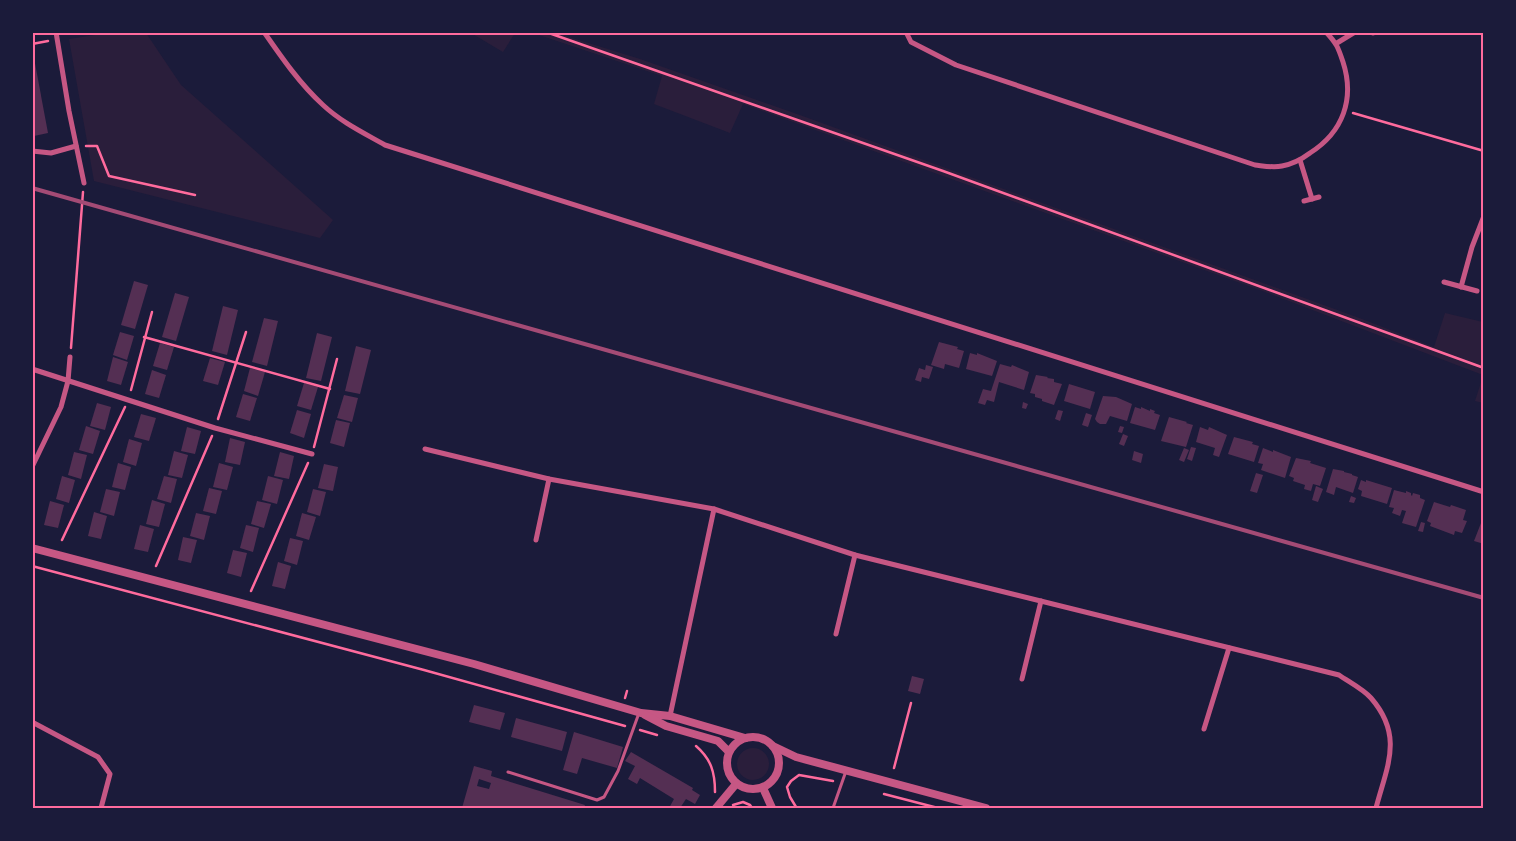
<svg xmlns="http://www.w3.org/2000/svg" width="1516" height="841" font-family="Commissioner,sans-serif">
<rect width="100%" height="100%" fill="#1b1b3a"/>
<g fill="#2a1e3b">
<polygon points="108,33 146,33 181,85 333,220 320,238 94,181 69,39"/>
<polygon points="471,33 515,33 503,52"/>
<polygon points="533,33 556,33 640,59 797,114 1362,319 1434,347 1445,313 1483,322 1483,375 1260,290 743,104 730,133 654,104 662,76"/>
<polygon points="1483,376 1484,403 1483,403 1475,401"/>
<circle cx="753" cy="764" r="16"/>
</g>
<g fill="#542f53" fill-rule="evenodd">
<polygon points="34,58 48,133 34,136 32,127"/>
<polygon points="134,281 148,285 135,329 121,325"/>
<polygon points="175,293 189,297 176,341 162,337"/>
<polygon points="223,306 238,310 227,355 212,351"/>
<polygon points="264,318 278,321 267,366 252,362"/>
<polygon points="120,332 134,336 127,360 113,355"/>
<polygon points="317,333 332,337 321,381 306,378"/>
<polygon points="939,342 958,347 957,349 964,351 959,368 945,364 944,369 931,365"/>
<polygon points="160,343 174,347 167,370 153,366"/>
<polygon points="356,346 371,350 360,394 345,391"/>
<polygon points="970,353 977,355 977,353 997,361 992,376 966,369"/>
<polygon points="113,357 128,362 121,385 107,381"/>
<polygon points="210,358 225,362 218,385 203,381"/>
<polygon points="1000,364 1011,367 1012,365 1029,372 1024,390 999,382 994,402 987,400 985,405 978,403 983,389 991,391"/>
<polygon points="926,365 933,367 929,379 922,377 921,382 915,380 919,368 925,370"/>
<polygon points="250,368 265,372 258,396 244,391"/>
<polygon points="152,370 166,375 159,398 145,394"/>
<polygon points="1036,375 1048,377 1047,378 1054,379 1054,382 1062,384 1054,405 1042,401 1042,399 1035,397 1035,394 1030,393"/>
<polygon points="304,383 318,387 311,410 297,406"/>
<polygon points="1069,384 1095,392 1090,409 1064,401"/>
<polygon points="243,394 257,398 250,421 236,417"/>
<polygon points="344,395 358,398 352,422 337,418"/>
<polygon points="1103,396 1116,397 1132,404 1127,421 1110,416 1106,424 1100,424 1097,422 1095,419"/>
<polygon points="1023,402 1028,404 1026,409 1022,408"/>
<polygon points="97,403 111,407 105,430 90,426"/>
<polygon points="1135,407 1141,409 1141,407 1150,411 1150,409 1155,411 1154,413 1160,415 1155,430 1130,423"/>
<polygon points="297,410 311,414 304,438 290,433"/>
<polygon points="1058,410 1063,411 1060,421 1055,419"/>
<polygon points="1086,413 1092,415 1088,427 1082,425"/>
<polygon points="141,414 156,418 149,441 134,437"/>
<polygon points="1169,417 1187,422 1186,423 1193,425 1186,447 1161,441"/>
<polygon points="336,420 350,423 344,447 330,443"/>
<polygon points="86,426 100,431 93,454 79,450"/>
<polygon points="1120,426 1124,427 1122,433 1118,432"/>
<polygon points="187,427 201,431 195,454 181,451"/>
<polygon points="1200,427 1208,430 1209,427 1227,435 1219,457 1213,455 1215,448 1196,442"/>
<polygon points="1123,434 1128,436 1124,446 1119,444"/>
<polygon points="1234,437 1253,442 1252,444 1259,446 1254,462 1228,454"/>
<polygon points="230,438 245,442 240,465 225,462"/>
<polygon points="129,439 142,443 136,466 123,462"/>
<polygon points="1191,447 1196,448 1192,461 1187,459"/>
<polygon points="1184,448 1189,450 1184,462 1179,460"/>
<polygon points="1263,448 1273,452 1273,450 1291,457 1285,478 1261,470 1263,464 1258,463"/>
<polygon points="174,451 188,455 182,478 168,475"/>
<polygon points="1134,451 1143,454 1141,463 1132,460"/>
<polygon points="74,452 87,455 81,479 68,475"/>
<polygon points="280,452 294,456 289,479 274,476"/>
<polygon points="1296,458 1311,461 1310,463 1326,468 1320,486 1313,484 1311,491 1304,489 1305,485 1293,481 1294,478 1289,476"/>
<polygon points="118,463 131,467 125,490 112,487"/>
<polygon points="219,463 233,467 227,490 213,487"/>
<polygon points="324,464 338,467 333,491 318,488"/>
<polygon points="1333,469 1344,471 1344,472 1352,474 1352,475 1358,477 1353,493 1336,487 1334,495 1326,492"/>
<polygon points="1256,473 1263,475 1257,493 1250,491"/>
<polygon points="62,476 75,480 69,503 56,499"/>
<polygon points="164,476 177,479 171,503 157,499"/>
<polygon points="268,476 283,480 277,504 262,500"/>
<polygon points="1361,480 1366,482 1366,480 1392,488 1387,504 1361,496 1362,491 1358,489"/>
<polygon points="1316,486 1323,489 1318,502 1312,500"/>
<polygon points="209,488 222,491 216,514 203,511"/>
<polygon points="106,489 120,492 114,516 100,512"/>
<polygon points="313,489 326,492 320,516 307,512"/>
<polygon points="1394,490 1406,493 1406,491 1411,493 1411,495 1412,496 1413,493 1420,495 1420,498 1425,500 1416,527 1402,523 1406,511 1402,510 1400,516 1392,513 1394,508 1389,507"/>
<polygon points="1351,496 1356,498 1354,503 1349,502"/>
<polygon points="152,500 165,504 159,527 146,524"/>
<polygon points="50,501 64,505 58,528 44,525"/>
<polygon points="257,501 271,504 264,528 251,524"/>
<polygon points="1434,502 1450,507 1451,505 1466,510 1463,520 1467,521 1462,533 1455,531 1454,535 1430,526 1431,523 1427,521"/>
<polygon points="94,512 107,516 101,539 88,536"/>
<polygon points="196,513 210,516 204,540 190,536"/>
<polygon points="302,513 316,517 309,540 296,536"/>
<polygon points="1421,522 1425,523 1423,532 1418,531"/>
<polygon points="1481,523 1484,524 1484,544 1474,541"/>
<polygon points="140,525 154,529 148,552 134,549"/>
<polygon points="246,525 259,528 253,552 240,548"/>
<polygon points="183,537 197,540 191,563 178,560"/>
<polygon points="290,538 303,541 297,565 284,561"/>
<polygon points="233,550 247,553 241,577 227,573"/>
<polygon points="278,562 291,566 285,589 272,586"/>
<polygon points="912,676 924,679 920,694 908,691"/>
<polygon points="474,705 505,713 500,730 469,722"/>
<polygon points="516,718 567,732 562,751 511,737"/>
<polygon points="574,732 623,747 617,768 582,758 577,774 563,770"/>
<polygon points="631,752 693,788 692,790 700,795 695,804 686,799 680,808 669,808 674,799 640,778 637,784 628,779 635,766 625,761"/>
<path d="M474,766L492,771L491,776L585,805L584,808H541L535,806L534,808H462ZM479,779L491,783L489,789L477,786Z"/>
</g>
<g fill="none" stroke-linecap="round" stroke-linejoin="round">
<g stroke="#ff6b9d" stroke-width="2.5">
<polyline points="546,32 943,171 1484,368"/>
<polyline points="32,44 48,41"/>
<polyline points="1353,113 1484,151"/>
<polyline points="86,146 97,146 109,176 195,195"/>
<polyline points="144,337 330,389"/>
<polyline points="71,348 83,192"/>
<polyline points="131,390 152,312"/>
<polyline points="218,419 246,332"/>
<polyline points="314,447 337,359"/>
<polyline points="62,540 125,407"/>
<polyline points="32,566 424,670 625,726"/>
<polyline points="156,566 212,436"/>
<polyline points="251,591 308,463"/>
<polyline points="625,698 627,691"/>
<polyline points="640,730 657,735"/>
<path d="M696,746C711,759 715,772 715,792"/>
<polyline points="894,768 911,703"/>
<polyline points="884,794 938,808"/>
<polyline points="733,805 743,802 750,805 752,808"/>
<polyline points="792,808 796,807 790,797 787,787 791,781 799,775 833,781"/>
</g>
<g stroke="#c65784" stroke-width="3">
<polyline points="508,772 597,800 604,797 618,771 639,713"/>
<polyline points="833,808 846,771"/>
</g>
<g stroke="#c65784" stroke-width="5">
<polyline points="56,32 69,111 84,183"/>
<path d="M264,32C282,58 300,84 323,105C341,122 364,133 385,145L1484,492"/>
<path d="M906,32L911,42L956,65L1255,165C1264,166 1273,168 1282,166C1293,164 1302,159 1310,153C1343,132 1355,99 1343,62C1338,47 1337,44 1326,32"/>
<polyline points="1373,32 1373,33"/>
<polyline points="1337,43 1355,32"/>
<polyline points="32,151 51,153 76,146"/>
<polyline points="1300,160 1312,199"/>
<polyline points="1304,201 1319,197"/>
<polyline points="1444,282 1477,291"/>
<polyline points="1461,287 1472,247 1484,216"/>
<polyline points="32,369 215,428 312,454"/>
<path d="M425,449L549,479L714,509L855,555L1339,675C1349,682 1363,689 1371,698C1404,736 1387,766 1376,808"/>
<polyline points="32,467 61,407 68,381 70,357"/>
<polyline points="536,540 549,479"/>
<polyline points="836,634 855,555"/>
<polyline points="1022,679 1041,601"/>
<polyline points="670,716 714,509"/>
<polyline points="32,722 98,757 110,774 101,808"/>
<polyline points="1204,729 1229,648"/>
</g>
<g stroke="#c65784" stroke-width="8">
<polyline points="32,548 474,664 641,713 670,716 745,738"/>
<polyline points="645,715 666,726 718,741 729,752"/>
<circle cx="753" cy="763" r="26"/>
<polyline points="773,746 796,757 986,808"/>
<polyline points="763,788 772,808"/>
<polyline points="716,808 736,784"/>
</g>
<polyline stroke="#a44b75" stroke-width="4" points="32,188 1484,598"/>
</g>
<rect width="1516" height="841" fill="none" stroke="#1b1b3a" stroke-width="68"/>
<rect x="34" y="34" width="1448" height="773" fill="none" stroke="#ff6b9d" stroke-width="2"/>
</svg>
